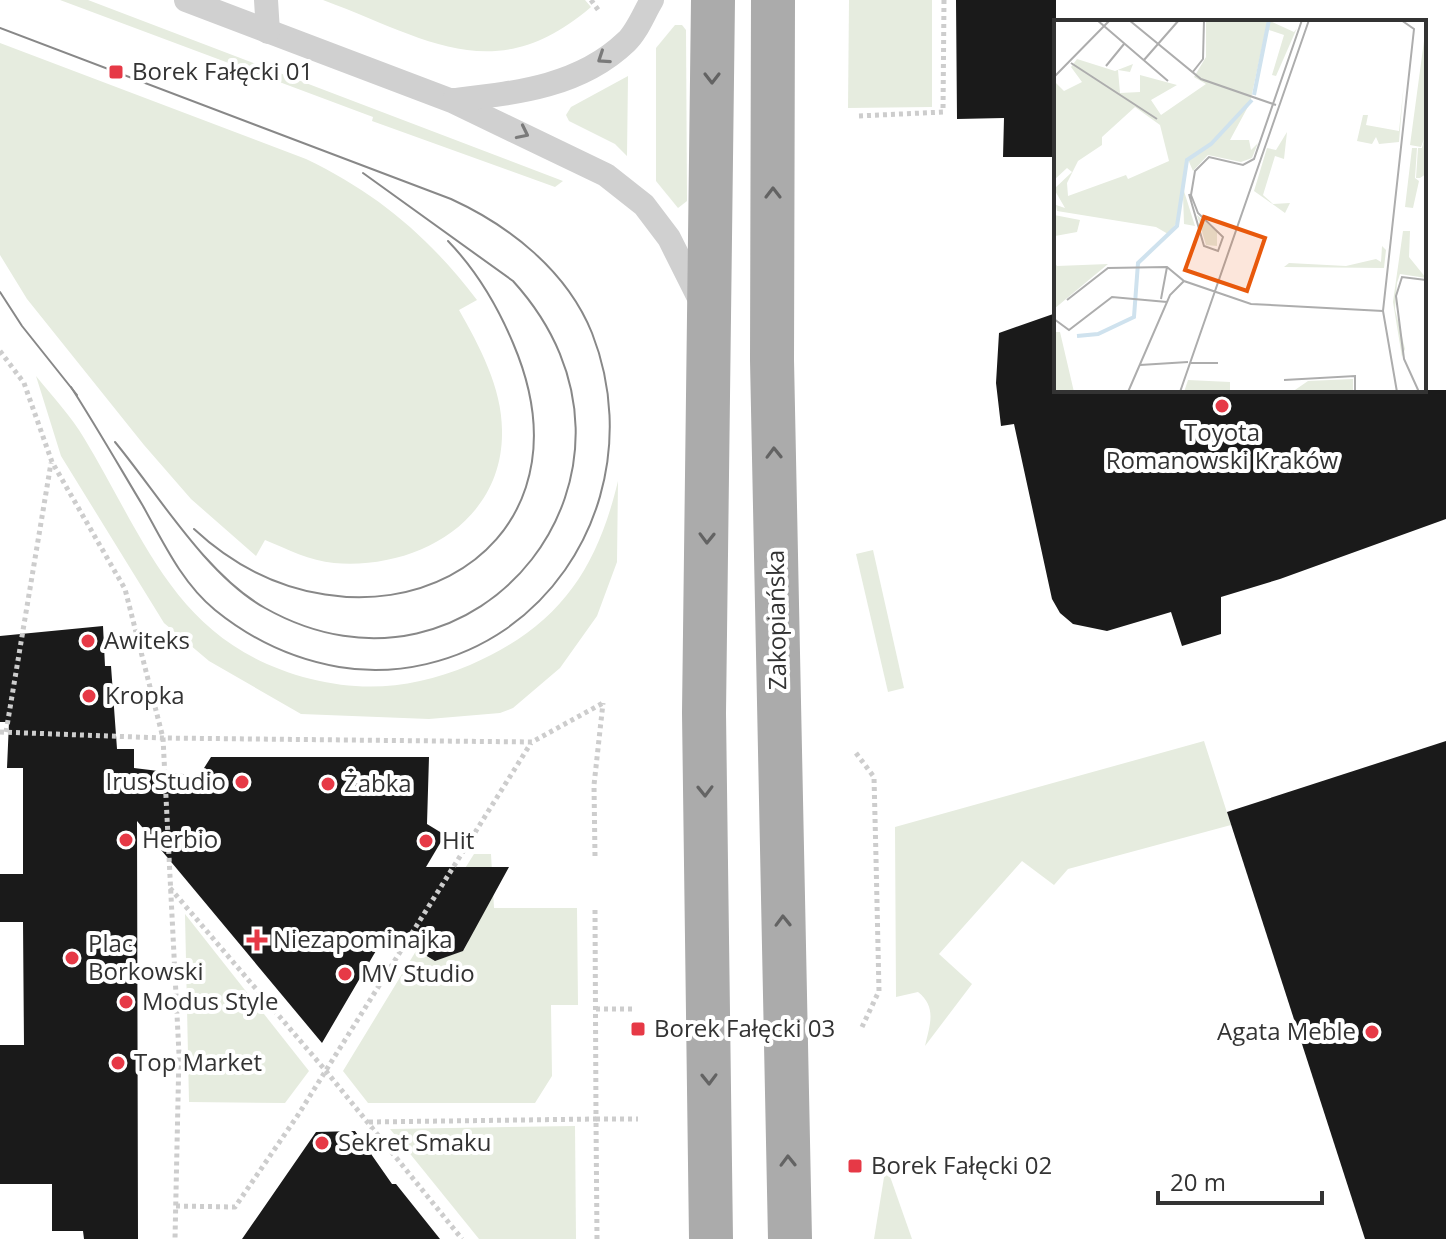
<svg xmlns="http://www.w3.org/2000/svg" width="1446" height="1239" font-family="'Open Sans',sans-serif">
<rect width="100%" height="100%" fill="#fff"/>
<g fill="#e6ecdf">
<polygon points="60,0 88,0 563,181 555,187 372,121 373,117"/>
<path d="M323,0H585L591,7C494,90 426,38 323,0Z"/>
<polygon points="849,0 932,0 932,107 848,108"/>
<polygon points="675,25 682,25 686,30 687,201 678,208 656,181 656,48"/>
<path d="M0,43L306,159C377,193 429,237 477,300L459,310C479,345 502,388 502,430C504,522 416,570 334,563C310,561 287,549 265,540L256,556L191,499L144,445L27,299L0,255Z"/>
<polygon points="628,76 627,156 615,144 569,121 566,115 571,107"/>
<path d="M36,376C52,396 71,416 84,438C148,544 177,645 311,679C367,693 417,687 470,665C557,627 596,573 618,481L617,562L597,616L560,668L513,708L500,713L429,719L301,714L209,661L164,623L61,456Z"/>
<polygon points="873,550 904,688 888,692 856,554"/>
<path d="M1204,741L1231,825L1068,869L1054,885L1022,861L939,954L972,984L925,1046C930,1024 937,1007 918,992L896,997L895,827Z"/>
<polygon points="474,854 491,854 494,908 577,908 578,1005 551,1005 552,1076 535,1103 368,1103 343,1071 416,951 435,961 464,950 468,942 432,921"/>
<polygon points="185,914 309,1071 285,1103 189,1102"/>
<polygon points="575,1126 576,1239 479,1239 390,1129"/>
<polygon points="886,1165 912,1239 874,1239"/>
</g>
<g fill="#1a1a1a">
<polygon points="956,0 1056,0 1056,157 1003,157 1004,118 957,119"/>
<polygon points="1056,313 1056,390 1446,390 1446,519 1280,579 1221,597 1221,634 1182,646 1171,612 1107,631 1073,624 1060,613 1052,599 1014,424 1001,426 996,383 999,333"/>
<polygon points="103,626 105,666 111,666 117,749 134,749 134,768 199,776 211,757 429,757 427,824 445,835 426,867 509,867 463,951 435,961 387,932 322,1043 137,821 138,1239 84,1239 83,1231 52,1231 52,1184 0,1184 0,1045 24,1045 23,922 0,922 0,874 23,874 23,768 7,768 9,722 0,722 0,636"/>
<polygon points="1446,741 1446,1239 1365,1239 1227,812"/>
<polygon points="355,1131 392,1184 396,1184 440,1239 242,1239 316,1132"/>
</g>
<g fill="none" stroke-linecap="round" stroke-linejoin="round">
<g stroke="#cdcdcd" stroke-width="5" stroke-dasharray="4 4" stroke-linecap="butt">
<polyline points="591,0 599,11"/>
<polyline points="859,116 943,112 944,0"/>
<polyline points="0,351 24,383 52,462 125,589 163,738 179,1054 175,1239"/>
<polyline points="0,732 163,738 532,742 603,703"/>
<polyline points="6,732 51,463"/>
<polyline points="856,753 874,777 876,858 879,991 862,1027"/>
<polyline points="595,856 594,785 603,703"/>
<polyline points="170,888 326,1071 462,1239"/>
<polyline points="596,1009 635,1009"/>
<polyline points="369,1122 596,1119 595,909"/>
<polyline points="176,1206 235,1207 298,1115 531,743"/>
<polyline points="597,1239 596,1119 638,1119"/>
</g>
<g stroke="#d0d0d0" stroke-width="24">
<polyline points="186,0 452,101 606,175 644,205 669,238 702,304"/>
<polyline points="266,0 268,32"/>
<path d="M454,100C515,93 579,87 626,42C637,32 644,13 652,0"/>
</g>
<g stroke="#ababab" stroke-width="44">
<polyline points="773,0 772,360 790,1239"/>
<polyline points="711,1239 704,713 713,0"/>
</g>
<g stroke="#888" stroke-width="2">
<path d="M0,28L451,199C510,226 567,271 592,333C634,440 600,563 506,629C458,662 397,677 339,667C292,659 252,640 215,610C182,583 163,542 143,506C119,466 96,426 71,387"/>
<polyline points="0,292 22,326 77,395"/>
<path d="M115,442C158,494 206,575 265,608C476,727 683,468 513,281L363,173"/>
<path d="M194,529C355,679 608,566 513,343C497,305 476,270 448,241"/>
</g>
</g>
<defs><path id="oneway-chevron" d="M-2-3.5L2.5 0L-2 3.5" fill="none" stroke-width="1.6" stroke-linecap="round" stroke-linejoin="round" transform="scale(2)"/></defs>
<g stroke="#7a7a7a">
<use href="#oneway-chevron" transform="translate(603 58) rotate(146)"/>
<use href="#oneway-chevron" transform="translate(523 133) rotate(26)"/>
</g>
<g stroke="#636363">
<use href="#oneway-chevron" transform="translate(712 78) rotate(90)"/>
<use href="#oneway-chevron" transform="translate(773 193) rotate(-90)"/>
<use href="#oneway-chevron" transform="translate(774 453) rotate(-91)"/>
<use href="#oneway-chevron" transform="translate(707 538) rotate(91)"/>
<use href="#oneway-chevron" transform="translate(705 791) rotate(89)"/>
<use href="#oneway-chevron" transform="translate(783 921) rotate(-91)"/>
<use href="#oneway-chevron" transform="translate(709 1079) rotate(89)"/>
<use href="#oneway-chevron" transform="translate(788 1161) rotate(-91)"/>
</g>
<g fill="#e63946" stroke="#fff" stroke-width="3">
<rect x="108" y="64" width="16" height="16" rx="4"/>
<circle cx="1222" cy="406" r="8"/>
<circle cx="88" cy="641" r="8"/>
<circle cx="89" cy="696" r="8"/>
<circle cx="242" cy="782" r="8"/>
<circle cx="328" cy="784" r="8"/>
<circle cx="126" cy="840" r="8"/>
<circle cx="426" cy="841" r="8"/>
<path d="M253 928h8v8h8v8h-8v8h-8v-8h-8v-8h8z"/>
<circle cx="72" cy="958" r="8"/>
<circle cx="345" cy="974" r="8"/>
<circle cx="126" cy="1002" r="8"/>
<rect x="630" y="1021" width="16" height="16" rx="4"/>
<circle cx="1372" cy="1032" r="8"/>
<circle cx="118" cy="1063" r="8"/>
<circle cx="322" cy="1143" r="8"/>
<rect x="847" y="1158" width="16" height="16" rx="4"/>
</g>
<g text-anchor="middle" stroke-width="8" stroke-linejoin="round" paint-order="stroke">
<g font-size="24" fill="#333" stroke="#fff" text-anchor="start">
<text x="132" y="80">Borek Fałęcki 01</text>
<text x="1222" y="441" text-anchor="middle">Toyota<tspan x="1222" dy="28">Romanowski Kraków</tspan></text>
<text x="104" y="649">Awiteks</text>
<text x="105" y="704">Kropka</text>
<text x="226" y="790" text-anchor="end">Irus Studio</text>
<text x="344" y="792">Żabka</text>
<text x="142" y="848">Herbio</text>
<text x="442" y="849">Hit</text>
<text x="273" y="948">Niezapominajka</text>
<text x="88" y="952">Plac<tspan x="88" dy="28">Borkowski</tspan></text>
<text x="361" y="982">MV Studio</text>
<text x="142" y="1010">Modus Style</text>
<text x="654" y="1037">Borek Fałęcki 03</text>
<text x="1356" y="1040" text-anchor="end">Agata Meble</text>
<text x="134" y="1071">Top Market</text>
<text x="338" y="1151">Sekret Smaku</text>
<text x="871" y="1174">Borek Fałęcki 02</text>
</g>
<g font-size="24" fill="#333" stroke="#fff">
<text transform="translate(777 620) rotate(-91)" y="8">Zakopiańska</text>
</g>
</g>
<g transform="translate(1054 20)">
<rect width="372" height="372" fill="#fff"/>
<path d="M152,0H214L240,12L243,8L222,56L218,55L230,15L212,9L196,83L176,120H195L197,130L204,123L198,138L187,142L154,135L139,151L133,137L129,168L141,206L130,204L129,175L125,200L114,214L102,207L3,191L2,185L11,188L0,169L18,152L13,148L0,160V61L10,71L28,62L17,47L23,39L61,51L79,44L76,52L64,50L66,73L86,72V55L123,65L97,80L107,95L152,64L140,57L152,37ZM81,87L106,105L115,141L74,159L72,155L14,176L13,163L24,141L48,125V117ZM372,6V154L366,158H362L364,128H368L370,119L367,127L356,125ZM350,62L345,122L325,124L322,117L318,124L303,121L309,95H314L312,105L345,111ZM233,112L230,139L221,136L209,175L219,184L236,183L231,193L200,171L213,128L222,130ZM358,128H363L361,158L365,161L359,188L351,187ZM0,195L26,200L23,212L1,216L0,227ZM143,195L163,212V226L152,225ZM349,211H356L355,237L372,258L346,254L343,263L341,289L351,329L348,337L339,282ZM328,226L332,230L330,248L230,247L235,243L292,246L322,239L327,242ZM0,242L3,246L54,244L0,289ZM0,312H6L20,372H0ZM299,359V372H238L254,361ZM134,360L176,362V372H130Z" fill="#e6ecdf" fill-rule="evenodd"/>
<path fill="none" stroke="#cfe2ee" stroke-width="4" d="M200,75L215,0M23,316L44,314L80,297L84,243L123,206L133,140L157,124L198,80"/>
<path fill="none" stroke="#adadad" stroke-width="2" d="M43,0L114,61M75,0L147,59L222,85M90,40L125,0M17,43L103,99M52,46L70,24M138,53L149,39L150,0M0,57L56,0M135,174L150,226L164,231L169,217L144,193L137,175L141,151L155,137L189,145L200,139L248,0M107,279L113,247M13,280L54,248L113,247L130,261L197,284L329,291M0,299L15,310L58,277L113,282M137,343H164M86,345L134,342M230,360L301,356V372M74,372L116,275L130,261M126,372L255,0M343,372L329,291L360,9L347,0M365,372L350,339L342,276L348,257L372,260"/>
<path fill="#e8590c" fill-opacity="0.15" stroke="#e8590c" stroke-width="4" d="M150,197L211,218L193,271L131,250Z"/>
<rect width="372" height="372" fill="none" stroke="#333" stroke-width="4"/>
</g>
<path d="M1158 1191v12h164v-12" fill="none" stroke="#333333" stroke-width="4"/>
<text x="1170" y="1191" font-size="24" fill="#333333" stroke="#ffffff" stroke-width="6" paint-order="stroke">20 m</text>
</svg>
